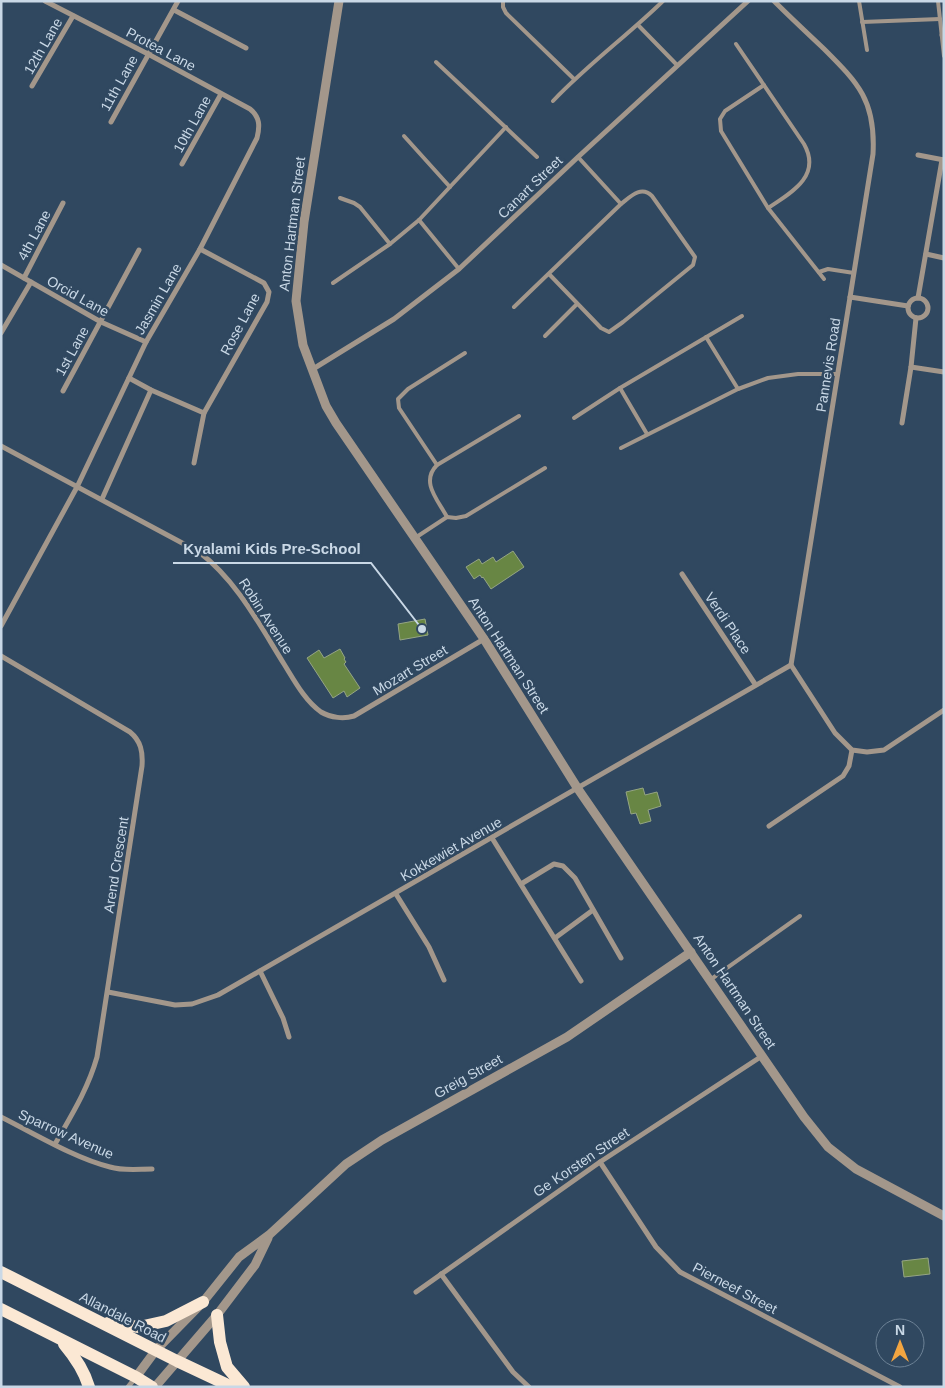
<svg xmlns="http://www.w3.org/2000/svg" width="945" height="1388" font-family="Helvetica,sans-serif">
<rect width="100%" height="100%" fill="#304860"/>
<g fill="#688644" stroke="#95a584">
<polygon points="513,551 524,567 491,589 483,577 482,578 480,575 474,579 466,567 479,559 482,564 493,557 496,562"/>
<polygon points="425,619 428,635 400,640 398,624"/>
<polygon points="340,649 345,658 344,659 346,662 344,664 360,688 347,697 344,691 333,698 307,658 319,650 324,658"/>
<polygon points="643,788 645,795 657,792 661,806 648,810 651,821 640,824 636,813 631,814 626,792"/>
<polygon points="928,1258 930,1274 904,1277 902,1261"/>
</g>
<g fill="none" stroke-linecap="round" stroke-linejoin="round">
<g stroke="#a3978b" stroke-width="4">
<polyline points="503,1 503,7 506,13 574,79"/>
<polyline points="859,1 867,50"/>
<polyline points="938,1 944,56"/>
<polyline points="862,22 940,19"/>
<polyline points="638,25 677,65"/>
<path d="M736,44L804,144C822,176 791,193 768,208"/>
<polyline points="436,62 537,157"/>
<polyline points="764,85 725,111 720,119 721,131 768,208 824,279"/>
<path d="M553,101C587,65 627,36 663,1"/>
<polyline points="404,136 450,187"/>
<polyline points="578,157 621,204"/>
<polyline points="340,198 354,203 360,207 390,244"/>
<polyline points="419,220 459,269"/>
<polyline points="819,272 828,269 854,273"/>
<polyline points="333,283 390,244 419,220 506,127"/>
<path d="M514,307L621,204C630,197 641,185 652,196L695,257L693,265L623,322L609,332L601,328L549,274"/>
<polyline points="545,336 577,304"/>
<polyline points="706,337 738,389"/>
<polyline points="620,388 647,434"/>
<polyline points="574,418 620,388 742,316"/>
<polyline points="621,448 738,389 768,378 798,374 838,374"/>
<polyline points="437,465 399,408 398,399 408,389 465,353"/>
<path d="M447,517C438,500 420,482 437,465L519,416"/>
<polyline points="415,538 447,517 456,518 466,516 545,468"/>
<polyline points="710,980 800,916"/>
</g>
<g stroke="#a3978b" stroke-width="5">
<path d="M774,1C790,17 806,32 822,47C858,83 876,100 873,154L791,665L835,733L852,750L867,752L884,750L944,710"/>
<polyline points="174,10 246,48"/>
<polyline points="942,35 944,35"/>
<polyline points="32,86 73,16"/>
<polyline points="111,122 178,1"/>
<polyline points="918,155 944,160"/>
<polyline points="182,164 221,94"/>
<polyline points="926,254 944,258"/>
<polyline points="1,265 101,322 146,342"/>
<polyline points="24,278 63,203"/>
<polyline points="850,297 908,306"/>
<circle cx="918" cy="308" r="10"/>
<polyline points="918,298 942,160"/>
<polyline points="1,333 31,282"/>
<polyline points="911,367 944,372"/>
<polyline points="313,369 394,319 459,269 578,157 748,1"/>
<polyline points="129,378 151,390 204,413"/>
<polyline points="63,391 139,250"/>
<polyline points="902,423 911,367 916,318"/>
<path d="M1,446L199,552C237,581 259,624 284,664C294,680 305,701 321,712C331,718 344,719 354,716L484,639"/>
<polyline points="194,463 204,413 267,302 269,292 264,283 200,249"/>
<polyline points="102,499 151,390"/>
<polyline points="682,574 755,684"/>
<path d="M1,626L77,487L146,342L200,249L257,138C260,126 260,117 250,109L148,54L45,1"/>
<path d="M1,656L130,732C141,741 143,752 142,766L97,1057C88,1089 71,1116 55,1144"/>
<polyline points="769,826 843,776 849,766 852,750"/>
<polyline points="492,838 581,981"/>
<polyline points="521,884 554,864 563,866 575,878 621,958"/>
<polyline points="396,894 429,947 444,980"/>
<polyline points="555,938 593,910"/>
<polyline points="260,971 283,1018 289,1037"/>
<polyline points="108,992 175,1005 192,1004 218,995 791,665"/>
<path d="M1,1117C33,1133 76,1159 110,1167C123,1171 138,1169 152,1169"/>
<polyline points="600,1162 656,1247 680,1272 900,1387"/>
<polyline points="441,1274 513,1372 529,1387"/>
<polyline points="416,1292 600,1162 762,1056"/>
<polyline points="128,1387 136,1377"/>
</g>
<g stroke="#a3978b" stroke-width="9">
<polyline points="339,1 304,222 296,301 303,345 326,406 336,423 484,639 578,789 804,1117 828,1147 856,1169 944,1216"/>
<polyline points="136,1377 156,1350 203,1302 239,1257 269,1235 346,1164 382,1140 567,1037 691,952"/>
<polyline points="155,1387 217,1315 255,1265 268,1238"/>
</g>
<g stroke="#fbe8d4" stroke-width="12">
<polyline points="1,1272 177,1361 232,1387"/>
<polyline points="1,1309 136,1377 152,1387"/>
<polyline points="217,1315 220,1342 227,1367 244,1387"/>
<polyline points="108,1323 139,1327 166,1321 203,1302"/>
<path d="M64,1344C75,1357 84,1370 89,1387"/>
</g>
</g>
<g text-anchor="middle" stroke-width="5" stroke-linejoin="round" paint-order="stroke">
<g font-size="14" fill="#c9d8e6" stroke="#304860">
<text transform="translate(43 46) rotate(-60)" y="5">12th Lane</text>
<text transform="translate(161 49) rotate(28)" y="5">Protea Lane</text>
<text transform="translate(119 83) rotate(-61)" y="5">11th Lane</text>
<text transform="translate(192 124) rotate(-61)" y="5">10th Lane</text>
<text transform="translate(530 187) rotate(-44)" y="5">Canart Street</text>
<text transform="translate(292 224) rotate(-83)" y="5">Anton Hartman Street</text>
<text transform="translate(34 235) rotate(-62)" y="5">4th Lane</text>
<text transform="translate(78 296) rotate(29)" y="5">Orcid Lane</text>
<text transform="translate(158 299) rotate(-60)" y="5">Jasmin Lane</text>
<text transform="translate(240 324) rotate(-62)" y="5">Rose Lane</text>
<text transform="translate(72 351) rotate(-61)" y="5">1st Lane</text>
<text transform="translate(828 365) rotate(-81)" y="5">Pannevis Road</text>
<text transform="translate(266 616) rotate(57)" y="5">Robin Avenue</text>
<text transform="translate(728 623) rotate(56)" y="5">Verdi Place</text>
<text transform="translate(509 655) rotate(57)" y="5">Anton Hartman Street</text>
<text transform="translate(410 670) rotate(-31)" y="5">Mozart Street</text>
<text transform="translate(451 849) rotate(-30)" y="5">Kokkewiet Avenue</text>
<text transform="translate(116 865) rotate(-81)" y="5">Arend Crescent</text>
<text transform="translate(735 991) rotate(56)" y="5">Anton Hartman Street</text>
<text transform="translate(468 1076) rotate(-29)" y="5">Greig Street</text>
<text transform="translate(66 1134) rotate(24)" y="5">Sparrow Avenue</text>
<text transform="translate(581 1162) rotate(-34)" y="5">Ge Korsten Street</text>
<text transform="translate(735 1288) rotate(28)" y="5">Pierneef Street</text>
<text transform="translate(123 1317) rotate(27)" y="5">Allandale Road</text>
</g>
</g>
<path fill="none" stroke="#c9d8e6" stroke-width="2" d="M422 629L371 563H173"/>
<circle fill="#c9d8e6" stroke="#304860" stroke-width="2" cx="422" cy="629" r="5"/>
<g font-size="15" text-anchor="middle" font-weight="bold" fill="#c9d8e6" stroke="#304860" stroke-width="5" stroke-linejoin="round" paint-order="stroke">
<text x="272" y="554">Kyalami Kids Pre-School</text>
</g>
<rect width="945" height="1388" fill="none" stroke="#c9d8e6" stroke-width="5"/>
<g transform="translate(900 1343)"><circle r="24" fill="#304860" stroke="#6d8296"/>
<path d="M0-4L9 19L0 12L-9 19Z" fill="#f2a541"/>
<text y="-8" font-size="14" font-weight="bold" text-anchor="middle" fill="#c9d8e6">N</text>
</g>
</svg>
